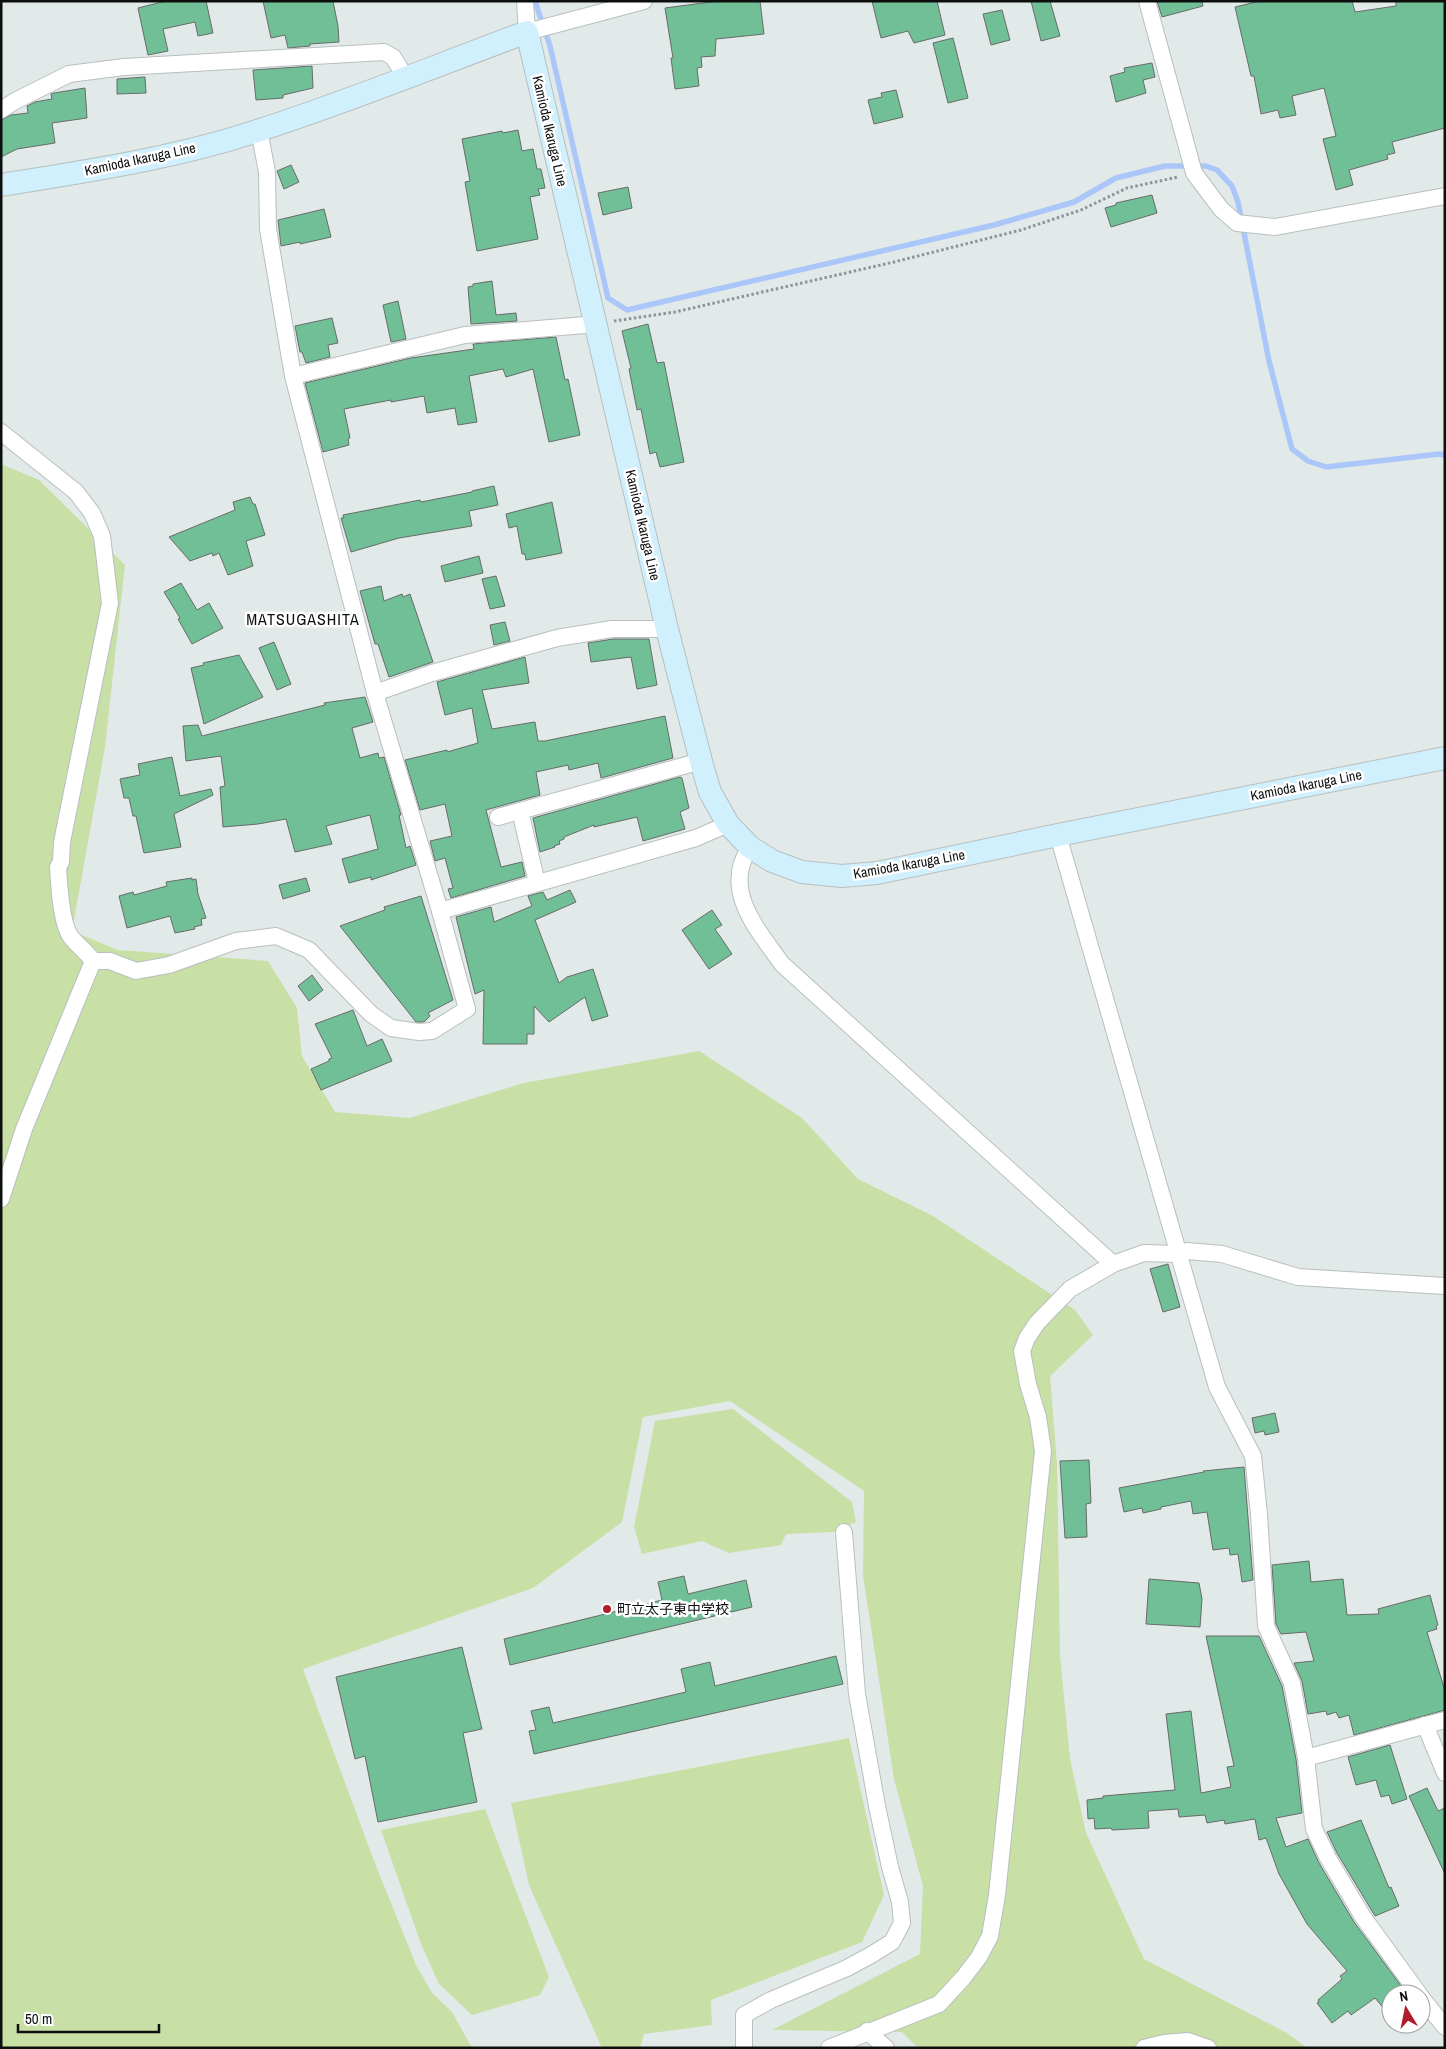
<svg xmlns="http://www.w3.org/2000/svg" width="1446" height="2049" font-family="'Archivo Narrow','Noto Sans JP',sans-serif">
<rect width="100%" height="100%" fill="#e2e9e9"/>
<g fill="#c8dfa6">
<polygon points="1,464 39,480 125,565 105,747 72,931 118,950 268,961 297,1008 302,1056 335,1112 409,1118 524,1083 699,1051 802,1118 858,1179 933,1216 1075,1310 1093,1335 1050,1376 1057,1463 1060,1656 1070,1759 1086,1833 1144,1959 1287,2033 1307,2048 918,2048 902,2032 772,2030 920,1954 923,1886 894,1779 863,1575 864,1491 730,1401 643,1417 622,1522 533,1588 303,1669 374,1861 416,1965 432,1993 452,2012 472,2048 1,2048"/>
<polygon points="733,1409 852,1502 856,1522 834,1532 786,1534 781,1545 729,1553 702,1541 642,1554 634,1527 655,1421"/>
<polygon points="849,1738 884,1895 862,1942 711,2000 712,2025 644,2034 640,2048 602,2048 529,1885 511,1803"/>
<polygon points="485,1809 549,1977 540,1995 472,2015 439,1984 421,1944 381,1830"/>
</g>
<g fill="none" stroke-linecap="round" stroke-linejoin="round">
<polyline stroke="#abc7fa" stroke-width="5.5" points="535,1 550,46 608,298 627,310 994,225 1074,202 1116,178 1165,166 1206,166 1217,170 1232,186 1238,202 1269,361 1292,449 1308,461 1326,467 1439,454 1445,455"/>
</g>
<g fill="#70bf96" stroke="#676c69">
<polygon points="166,1 206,1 213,33 198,36 195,22 163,29 168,51 148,55 138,8"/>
<polygon points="263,1 333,1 338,26 339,42 310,44 310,46 288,48 285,35 271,38"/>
<polygon points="718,1 760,1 764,34 716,39 715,56 701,57 702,67 697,68 699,86 675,89 671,58 673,58 665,8"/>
<polygon points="872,1 937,1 945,35 914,43 908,31 881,38"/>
<polygon points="1031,1 1050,1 1060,36 1041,41"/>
<polygon points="1157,1 1202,1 1203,6 1162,17"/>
<polygon points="1260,1 1352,1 1355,12 1396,6 1396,1 1445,1 1445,128 1392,142 1395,153 1387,155 1388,159 1349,170 1353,185 1336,190 1323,139 1336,136 1324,88 1292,96 1296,115 1280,118 1278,110 1261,114 1254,76 1251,76 1235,7"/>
<polygon points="1002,10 1010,40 991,45 983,14"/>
<polygon points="953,38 968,98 948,103 933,43"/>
<polygon points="1152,63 1155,77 1143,80 1146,93 1116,102 1110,76 1125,72 1124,68"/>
<polygon points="312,66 313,88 283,95 283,98 256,100 253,70"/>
<polygon points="145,77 146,93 117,94 117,79"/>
<polygon points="85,88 87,118 52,123 55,143 17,149 1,157 1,120 11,115 28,113 27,106 35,102 52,99 51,94 54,93"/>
<polygon points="896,90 903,117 874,124 868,100 882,97 881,93"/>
<polygon points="518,130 522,151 533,149 537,169 541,169 545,188 538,189 540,195 530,197 538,239 477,251 465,182 470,181 462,139 502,131 503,133"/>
<polygon points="291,165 299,182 284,189 277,171"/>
<polygon points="628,187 632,208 603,215 598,193"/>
<polygon points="1152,195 1157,213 1111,227 1105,208 1116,205 1116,203"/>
<polygon points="324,209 331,237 300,244 300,242 281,246 278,220"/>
<polygon points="492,281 496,315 516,313 517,321 471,324 468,287 473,286 473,284"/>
<polygon points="398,301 406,339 391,342 383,305"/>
<polygon points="332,318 338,343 328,345 330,357 306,363 302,352 300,352 295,326"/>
<polygon points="648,324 657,363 664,362 684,462 660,467 656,452 650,454 641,409 637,410 629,369 631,368 622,331"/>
<polygon points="556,337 565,380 568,379 580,435 549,442 533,369 506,377 503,369 469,376 477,422 458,425 455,408 427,413 424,396 391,402 391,400 344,409 350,438 348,439 349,445 323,452 305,383 411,358 474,349 473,344"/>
<polygon points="494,486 498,505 469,511 472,526 399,538 351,552 341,518 344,518 343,515 420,500 421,502 472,492 472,491"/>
<polygon points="250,497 253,504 255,504 265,535 246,541 253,566 228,575 219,553 213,556 212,553 190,561 169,537 235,510 233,502"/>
<polygon points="552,502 562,553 526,560 525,554 522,554 517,526 509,528 506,514"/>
<polygon points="479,556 483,573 445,582 441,566"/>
<polygon points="496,576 505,606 490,609 482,579"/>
<polygon points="181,583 197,610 209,603 223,628 192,644 178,619 180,618 164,592"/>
<polygon points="381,586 384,601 402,594 403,597 410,594 433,662 389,677 378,644 375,644 360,591"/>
<polygon points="505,622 510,641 494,645 490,625"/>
<polygon points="613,639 649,639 657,685 637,689 631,657 591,662 588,643"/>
<polygon points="274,642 291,684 277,690 259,648"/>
<polygon points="239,655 263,697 204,724 191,668 204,665 203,663"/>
<polygon points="525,657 529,683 482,690 492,729 535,722 538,741 545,741 665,716 673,758 601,778 598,763 569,770 568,765 536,772 540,795 486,810 501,867 522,862 525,876 451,898 448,889 453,888 445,858 435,861 430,841 452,836 445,804 420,810 405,760 447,750 447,752 478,743 472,708 445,715 437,682"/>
<polygon points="365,697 373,722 352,728 360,758 378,753 379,758 384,757 401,815 399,815 406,848 410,846 416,865 371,880 371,877 349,883 342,859 378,849 370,815 326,826 332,844 295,852 286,819 258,824 223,827 220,787 225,786 221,756 186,761 183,726 198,725 202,736 325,705 324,703"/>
<polygon points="172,757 180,796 211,789 213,795 174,814 181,847 144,853 136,816 133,816 129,798 124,798 120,779 140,775 138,764"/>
<polygon points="680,777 682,778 689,808 680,812 685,829 643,841 637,817 594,827 594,825 564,837 564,839 559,841 560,844 554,846 555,847 540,852 533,818"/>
<polygon points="192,878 192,880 196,879 198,894 206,918 201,919 202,925 194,927 195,929 175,933 170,916 127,928 119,896 133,892 134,895 167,886 166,882"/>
<polygon points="306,878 310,891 283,899 279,885"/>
<polygon points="570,890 576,902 535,920 559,983 567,977 593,969 608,1016 592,1021 585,997 549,1022 534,1006 534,1034 527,1034 527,1044 483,1044 484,990 475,994 456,917 491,907 494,922 532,906 528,896 543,892 547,900"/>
<polygon points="421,896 453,1000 428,1013 430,1016 424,1022 416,1022 340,926 385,910 384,907"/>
<polygon points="712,910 722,925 715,929 732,954 709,969 682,930"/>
<polygon points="312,975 323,990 309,1001 298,986"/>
<polygon points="353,1010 367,1046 382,1039 392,1061 321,1090 311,1069 329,1061 329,1059 332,1058 315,1024"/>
<polygon points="1168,1264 1180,1307 1163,1312 1150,1269"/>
<polygon points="1275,1413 1279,1432 1265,1435 1264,1431 1255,1433 1252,1418"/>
<polygon points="1089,1460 1091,1503 1086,1504 1087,1537 1065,1538 1060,1461"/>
<polygon points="1244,1467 1253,1580 1242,1582 1238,1554 1230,1555 1229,1548 1213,1550 1207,1512 1193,1514 1191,1501 1161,1507 1161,1509 1143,1513 1142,1508 1124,1512 1119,1488 1204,1472 1203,1471"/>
<polygon points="1309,1561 1311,1582 1343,1579 1347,1615 1379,1614 1378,1609 1430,1595 1438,1625 1436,1626 1437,1629 1427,1632 1445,1691 1445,1710 1354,1735 1349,1715 1339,1718 1336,1712 1327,1715 1326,1711 1308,1714 1302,1681 1294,1663 1314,1661 1306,1632 1281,1634 1276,1624 1272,1565"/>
<polygon points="684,1576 688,1594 746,1580 752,1607 510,1665 504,1639 662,1600 658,1582"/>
<polygon points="1149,1579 1199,1583 1202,1599 1200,1627 1146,1624"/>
<polygon points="1206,1636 1259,1636 1282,1686 1296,1759 1302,1813 1276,1818 1286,1847 1308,1839 1319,1863 1354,1922 1407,1994 1391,1994 1391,2017 1375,1998 1351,2015 1348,2011 1332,2023 1317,2003 1319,2002 1318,2000 1342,1979 1340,1976 1347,1971 1307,1924 1279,1874 1266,1838 1259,1840 1255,1819 1225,1824 1224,1820 1207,1823 1205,1815 1179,1817 1178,1809 1148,1811 1149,1828 1112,1830 1111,1828 1095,1829 1094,1818 1088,1819 1087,1800 1103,1798 1103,1796 1175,1790 1166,1714 1191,1711 1201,1793 1231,1787 1227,1767 1234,1766"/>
<polygon points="462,1647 482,1729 463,1733 477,1802 378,1822 365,1756 355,1759 336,1677"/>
<polygon points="836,1656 843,1684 534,1754 529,1731 536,1730 531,1711 549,1707 553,1723 686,1692 681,1669 710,1662 715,1686"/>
<polygon points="1390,1745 1407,1799 1392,1804 1389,1795 1381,1797 1376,1780 1356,1785 1348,1757"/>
<polygon points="1427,1788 1438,1811 1445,1808 1445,1874 1409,1796"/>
<polygon points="1361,1820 1389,1888 1391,1887 1399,1906 1375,1916 1337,1853 1327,1832"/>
</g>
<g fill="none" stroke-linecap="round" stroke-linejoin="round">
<g stroke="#b8bfbf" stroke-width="18">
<g id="street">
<polyline points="525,1 527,32 644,1"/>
<polyline points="1147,1 1194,173 1221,209 1237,223 1275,227 1445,196"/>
<polyline points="1,110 15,101 69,74 124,67 384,52 393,57 406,78"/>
<polyline points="293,376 465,335 597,324"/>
<path d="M1,432L76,492L92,513L102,536L110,603L62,842L61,862L58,867C59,884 61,924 71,937C78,946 86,951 93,961"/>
<polyline points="375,693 432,673 557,638 612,629 667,629"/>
<polyline points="520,811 537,883"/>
<polyline points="498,817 701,761"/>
<polyline points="1058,835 1217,1387 1253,1456 1259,1514 1266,1626 1292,1683 1306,1758 1314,1829 1328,1858 1363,1917 1419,1994"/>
<path d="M750,847C721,890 758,930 782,964L1113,1264"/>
<polyline points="440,911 696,838 728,824"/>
<polyline points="93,961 110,961 136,971 169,965 236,941 276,936 309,950 371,1014 391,1028 419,1032 432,1031 467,1009 440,911 375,693 293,376 268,229 267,172 259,130"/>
<polyline points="1,1199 24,1129 93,961"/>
<polyline points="1425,1725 1445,1773"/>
<polyline points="1306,1758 1445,1720"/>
<polyline points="1421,1997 1445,2027"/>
<polyline points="867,2031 886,2048"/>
<polyline points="744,2048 744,2015 771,2000 847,1968 871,1955 892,1942 902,1923 900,1902 890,1867 877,1806 857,1694 844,1532"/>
<polyline points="829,2048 939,2004 963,1978 979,1957 990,1936 997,1895 1043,1451 1038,1417 1028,1384 1022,1351 1027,1338 1037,1323 1070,1289 1113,1264 1144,1253 1178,1254 1187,1251 1222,1254 1298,1277 1445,1286"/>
<polyline points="1144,2048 1164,2043 1188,2041 1208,2048"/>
</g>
</g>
<g stroke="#b8bfbf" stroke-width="24">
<path id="secondary" d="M1,185C88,171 176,158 260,130C350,101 438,65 527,32L667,629L702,765L710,792L728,824L750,847L772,861L802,872L842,876L877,873L1058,835L1445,758"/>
</g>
<polyline stroke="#8f9494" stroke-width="3" stroke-dasharray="2.5 2.5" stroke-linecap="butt" points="614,321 675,312 894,262 1021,230 1081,210 1127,188 1178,177"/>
<use href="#street" stroke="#fff" stroke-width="16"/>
<use href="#secondary" stroke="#d0f0fd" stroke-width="22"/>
</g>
<circle fill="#b01d2d" stroke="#fff" stroke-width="2" cx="607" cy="1609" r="5"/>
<g text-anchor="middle" stroke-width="5" stroke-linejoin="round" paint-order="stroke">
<g font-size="14" fill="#0d0f0f" stroke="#fff">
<text transform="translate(550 131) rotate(77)" y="5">Kamioda Ikaruga Line</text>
<text transform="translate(140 159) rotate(-12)" y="5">Kamioda Ikaruga Line</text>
<text transform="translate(643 525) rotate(77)" y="5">Kamioda Ikaruga Line</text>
<text transform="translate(1306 785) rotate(-11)" y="5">Kamioda Ikaruga Line</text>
<text transform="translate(909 864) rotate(-10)" y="5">Kamioda Ikaruga Line</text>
</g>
<g font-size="14" fill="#0d0f0f" stroke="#fff" text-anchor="start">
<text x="617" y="1614">町立太子東中学校</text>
</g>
<g font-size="16" letter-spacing="1" fill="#0d0f0f" stroke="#fff">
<text x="303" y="625">MATSUGASHITA</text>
</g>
</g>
<rect width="1446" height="2049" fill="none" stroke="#0d0f0f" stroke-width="5"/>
<g transform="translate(1406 2009) rotate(350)"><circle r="24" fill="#ffffff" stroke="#9e9f9f"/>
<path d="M0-4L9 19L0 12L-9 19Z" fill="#b01d2d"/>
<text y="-8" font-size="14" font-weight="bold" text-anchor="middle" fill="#0d0f0f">N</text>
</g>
<path d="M18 2024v8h141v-8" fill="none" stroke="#0d0f0f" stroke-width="2.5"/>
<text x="25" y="2024" font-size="15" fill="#0d0f0f" stroke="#ffffff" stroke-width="4" paint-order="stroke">50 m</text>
</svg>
